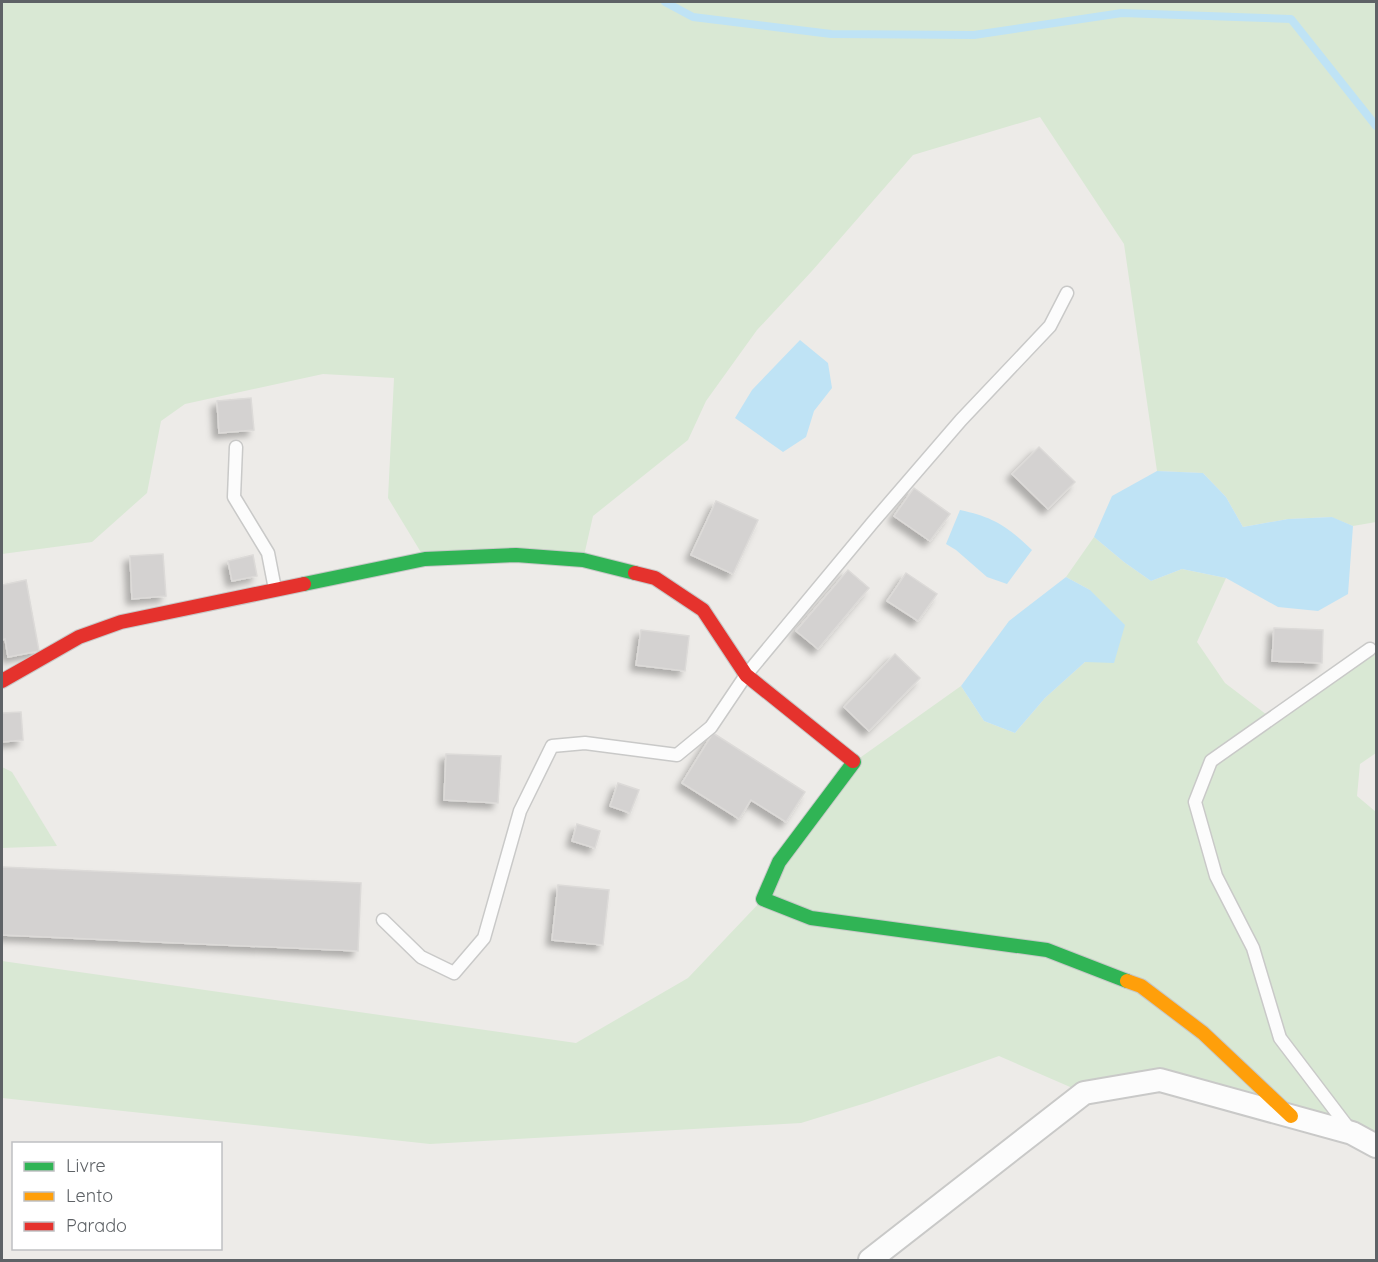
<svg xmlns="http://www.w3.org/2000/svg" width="1378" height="1262" font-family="Quicksand,sans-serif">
<defs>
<filter id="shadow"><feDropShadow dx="-5.5" dy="5.5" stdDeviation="3" flood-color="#0004"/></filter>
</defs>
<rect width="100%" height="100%" fill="#edebe8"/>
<g fill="#d9e8d4">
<polygon points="2,2 1376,2 1376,522 1353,526 1331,517 1288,519 1243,527 1226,497 1203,473 1157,471 1124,244 1040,117 913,155 812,271 757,330 706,401 688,440 593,516 583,560 425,559 388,498 394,378 323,374 185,404 161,421 147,493 92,542 2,554"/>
<polygon points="1094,537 1124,562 1151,581 1182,569 1226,578 1197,642 1225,683 1271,718 1370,649 1376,649 1376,753 1360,764 1357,796 1376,812 1376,1146 1160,1081 1084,1093 999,1056 869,1102 801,1123 430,1144 2,1098 2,961 576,1043 688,978 763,899 854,762 961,686 984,721 1015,733 1045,698 1085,662 1090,590 1066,577"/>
<polygon points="2,767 12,772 57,846 2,848"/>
</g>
<g fill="#bfe3f5">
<polygon points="800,340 828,363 832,388 814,411 806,437 783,452 735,418 752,390"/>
<polygon points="1157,471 1203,473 1226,497 1243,527 1288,519 1332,517 1353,526 1348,594 1318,611 1278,607 1226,578 1182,569 1151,581 1124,562 1094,537 1112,496"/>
<path d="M960,510C993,517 1007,526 1032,550L1007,584L987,577L956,550L946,544Z"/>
<polygon points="1066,577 1090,590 1125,625 1114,663 1085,662 1045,698 1015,733 984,721 961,686 1009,621"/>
</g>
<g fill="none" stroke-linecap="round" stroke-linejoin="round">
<polyline stroke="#bfe3f5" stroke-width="8" points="665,2 693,17 831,34 974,35 1122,13 1291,19 1376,126"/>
</g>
<g fill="#d4d2d1" stroke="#dcdad8" stroke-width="1.5" filter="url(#shadow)">
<polygon points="251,398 254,430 219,433 217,401"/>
<polygon points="1039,447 1075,482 1048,509 1012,474"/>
<polygon points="914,488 950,514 930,541 894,516"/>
<polygon points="716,501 758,520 733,574 691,555"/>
<polygon points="163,554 166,596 132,599 130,556"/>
<polygon points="253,555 257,576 232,581 228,561"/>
<polygon points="848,570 869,588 818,649 796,631"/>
<polygon points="906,573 937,594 918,621 887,601"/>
<polygon points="26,580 39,651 8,657 5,639 2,640 2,585"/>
<polygon points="1274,628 1323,630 1322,663 1272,661"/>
<polygon points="641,630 689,636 685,671 636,665"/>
<polygon points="895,654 920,678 869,731 844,707"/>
<polygon points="21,712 23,740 2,742 2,713"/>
<polygon points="713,733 805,792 786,822 751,800 739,819 682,783"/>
<polygon points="446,754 501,756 498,803 444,800"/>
<polygon points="618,783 639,790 630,813 610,806"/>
<polygon points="577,824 600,831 595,848 572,841"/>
<polygon points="2,867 361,883 358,951 2,935"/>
<polygon points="558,885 609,890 603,945 552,940"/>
</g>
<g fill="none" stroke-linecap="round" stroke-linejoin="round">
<g stroke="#c9c9c8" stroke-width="15">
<g id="lane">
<polyline points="236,447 234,497 268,553 275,589"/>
<polyline points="383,920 421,957 454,973 484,938 520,811 552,746 585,743 677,755 711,727 746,675 873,522 961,420 1050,326 1067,293"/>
<polyline points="1350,1130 1280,1038 1253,948 1216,876 1195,802 1211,761 1370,649"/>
</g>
</g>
<g stroke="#c9c9c8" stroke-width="26">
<polyline id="street" points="870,1260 1084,1093 1160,1080 1352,1133 1376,1146"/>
</g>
<g stroke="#c7c8c7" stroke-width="16">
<g id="fast">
<polyline points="304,584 425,559 516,555 583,560 635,573"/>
<polyline points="853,761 854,762 779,862 763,899 811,918 1047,950 1127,981"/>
</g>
</g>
<g stroke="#c7c8c7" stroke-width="16">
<polyline id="slow" points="1127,981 1141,986 1203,1033 1291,1116"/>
</g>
<g stroke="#c7c8c7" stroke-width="16">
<g id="jam">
<polyline points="635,573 655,578 703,610 746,675 853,761"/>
<polyline points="2,681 79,637 121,622 304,584"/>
</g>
</g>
<use href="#lane" stroke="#fcfcfc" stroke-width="12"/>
<use href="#street" stroke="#fcfcfc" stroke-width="22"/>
<use href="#fast" stroke="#30b455" stroke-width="14"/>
<use href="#slow" stroke="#ff9f0a" stroke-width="14"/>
<use href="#jam" stroke="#e5322d" stroke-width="14"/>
</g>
<rect width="1378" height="1262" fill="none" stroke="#5e6266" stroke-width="6"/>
<rect x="12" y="1142" width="210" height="108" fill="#ffffff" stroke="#bfc0c2" stroke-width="1.5"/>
<rect x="24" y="1162" width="30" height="9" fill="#30b455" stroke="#bfc0c2" stroke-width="1.5"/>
<text x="66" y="1172" font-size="18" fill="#5e6266">Livre</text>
<rect x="24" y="1192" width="30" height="9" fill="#ff9f0a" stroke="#bfc0c2" stroke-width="1.5"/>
<text x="66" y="1202" font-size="18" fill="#5e6266">Lento</text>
<rect x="24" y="1222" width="30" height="9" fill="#e5322d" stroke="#bfc0c2" stroke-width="1.5"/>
<text x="66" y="1232" font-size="18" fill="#5e6266">Parado</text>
</svg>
